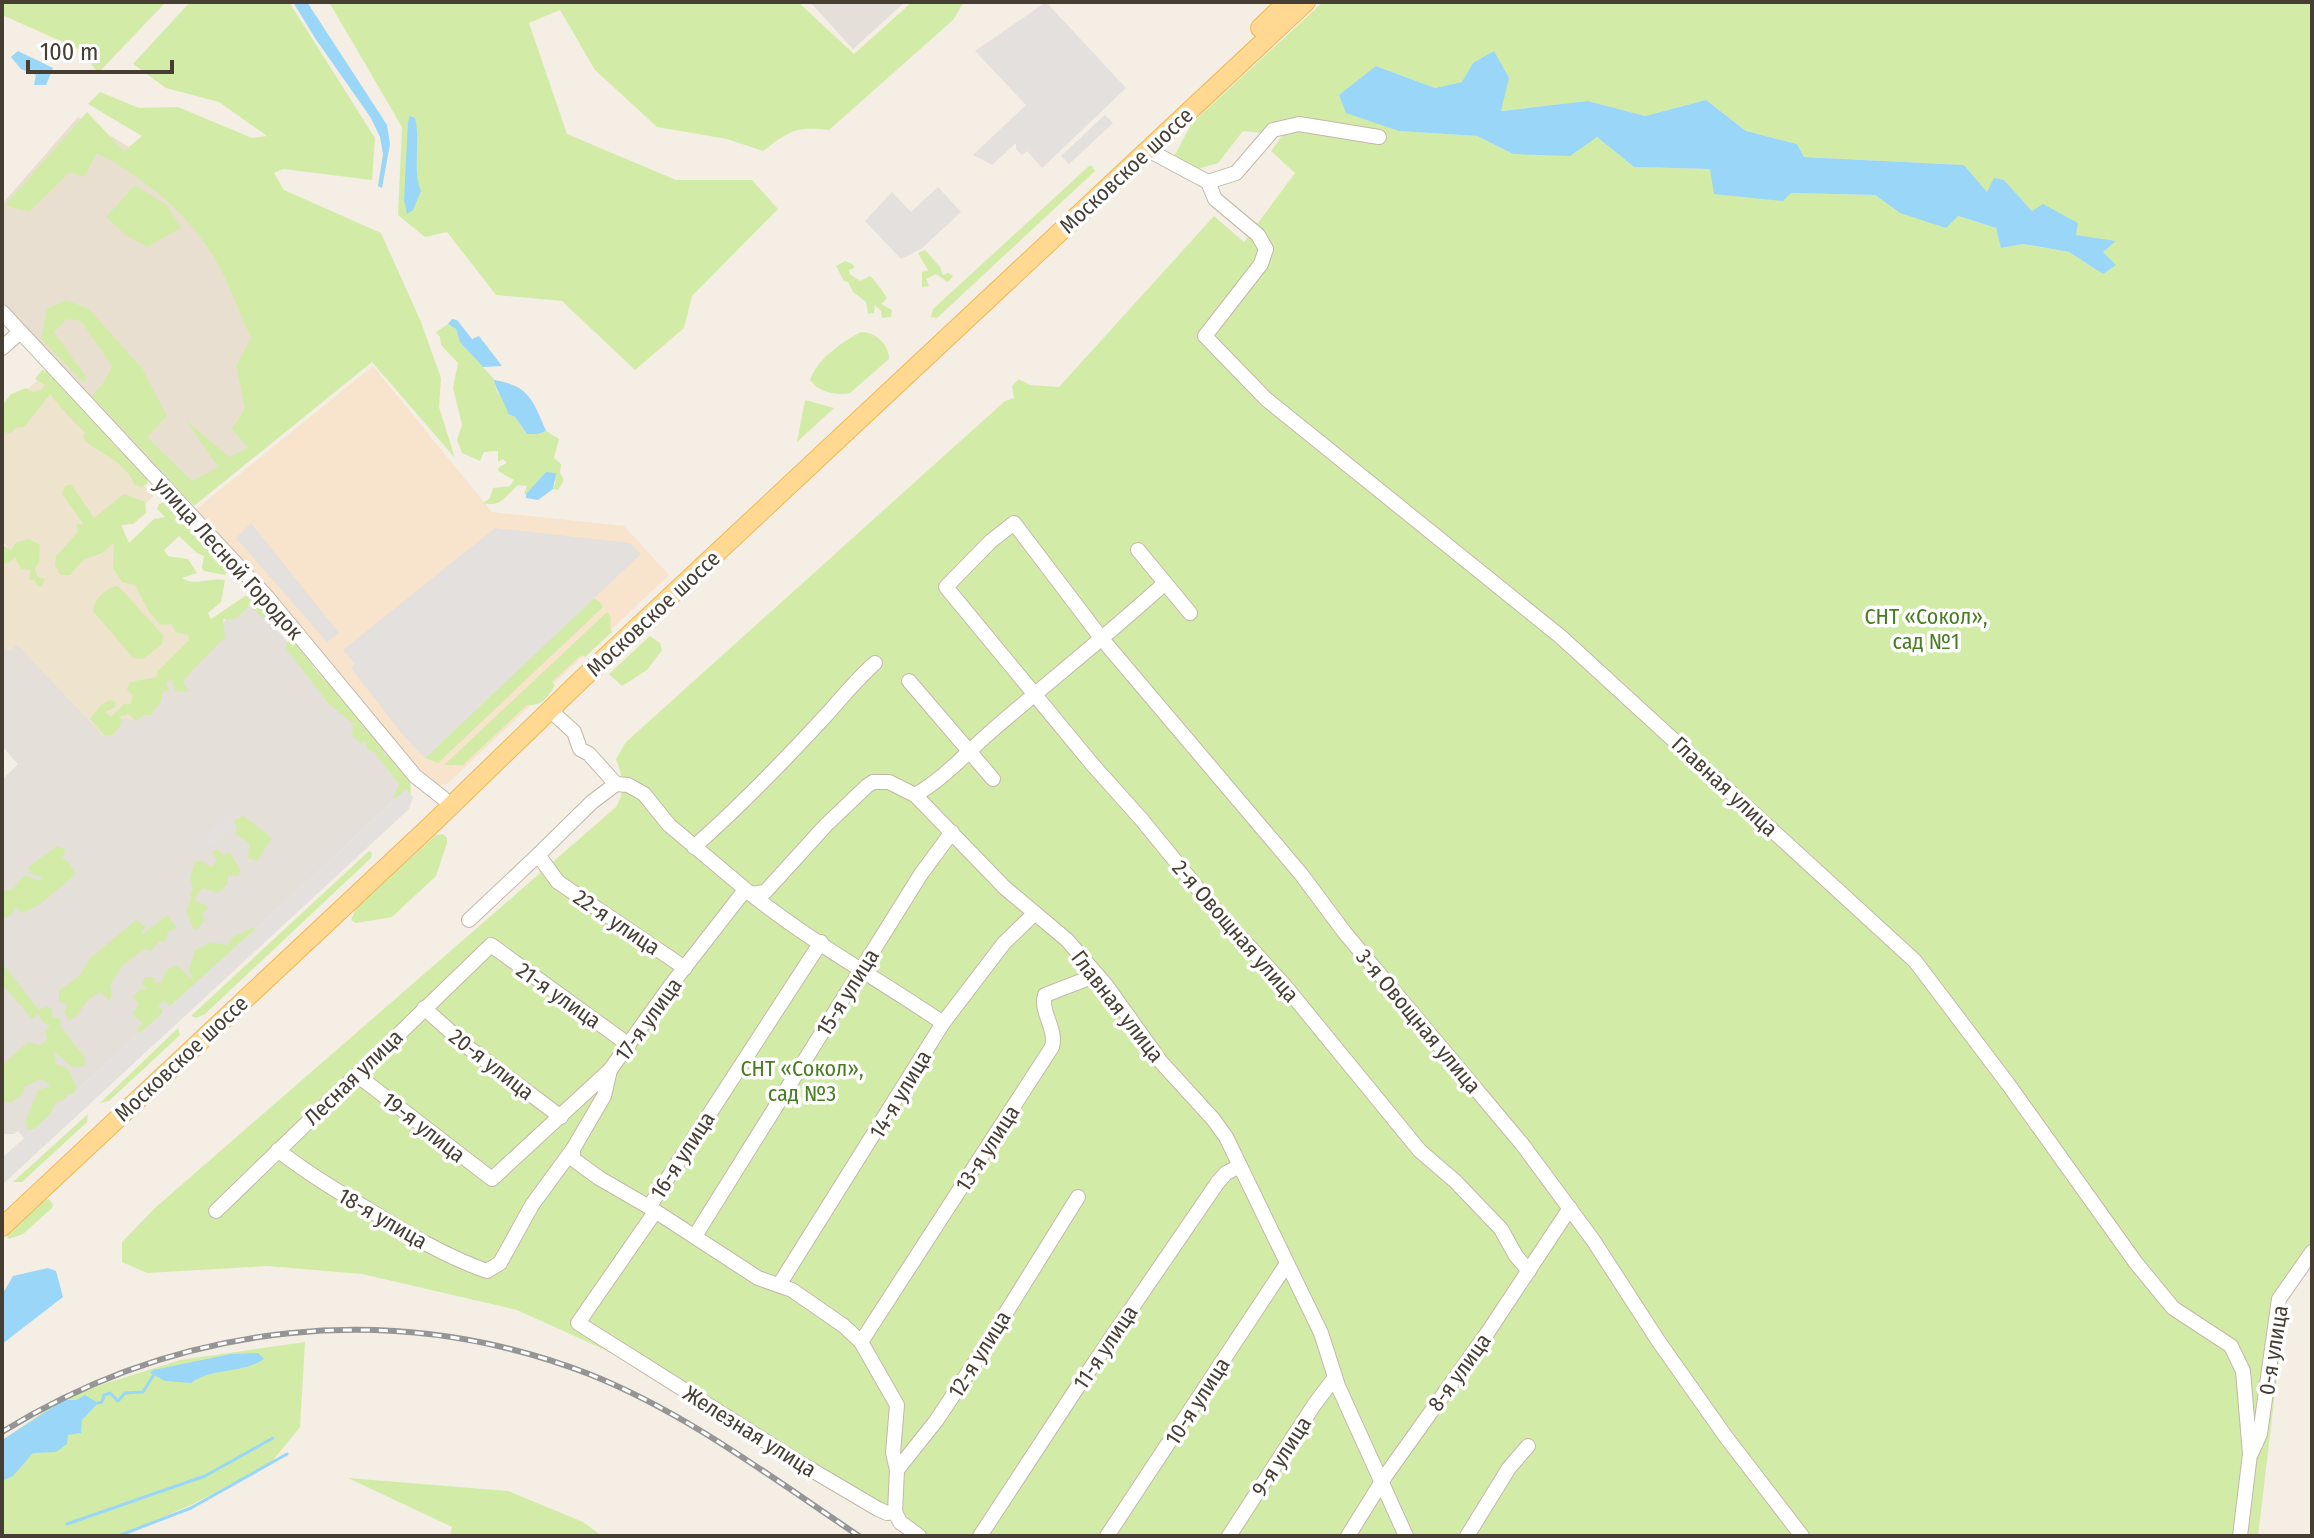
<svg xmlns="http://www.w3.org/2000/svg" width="2314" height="1538" font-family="'Fira Sans Condensed',sans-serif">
<rect width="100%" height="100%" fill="#f4eee4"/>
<polygon fill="#e8dfd1" points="78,117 213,196 311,404 185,501 2,304 2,204"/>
<polygon fill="#f8e3cc" points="373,366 492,512 624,526 669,575 447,784 439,785 420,774 194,511"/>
<g fill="#e5dfd9">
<polygon points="810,2 905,2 853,49"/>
<polygon points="249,598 409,779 409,786 306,883 24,1138 18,1131 14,1134 5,1134 2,1131 2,780 18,764 2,746 2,644 9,651 17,644 104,736"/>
</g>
<polygon fill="#eee3cc" points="42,376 154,496 114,534 212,632 160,685 164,690 131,720 124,718 104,737 17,644 9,651 2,644 2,558 10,550 2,541 2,413"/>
<g fill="#d2eca8" fill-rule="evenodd">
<polygon points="2,2 166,2 98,73 81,50 2,15"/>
<path d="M190,2H289L375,138L372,180L283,169L274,173L284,190L381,233L421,322L441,378L439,407L455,458L372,362L194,506L92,396L103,383L112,366L81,321L67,319L54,332L85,375V384L41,339L47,309L66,300L89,309L142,368L167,416L147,437L192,481L218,467L186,420L229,457L248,448L232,429L245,408L236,366L251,338C239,312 229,283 215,259C186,211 145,179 97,153L84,177L70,172L29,212L5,205L87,112L124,151L142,136L88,104L100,92L139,108L178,107L252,138L267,136L219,102L166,88L133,64Z"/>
<path d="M329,2H798L854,54L912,2H964L953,20L829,130C795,126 790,131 763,151L727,139L657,127L595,70L560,10L529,23L567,134L676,180H752L778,209L692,296L684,328L635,370L562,301L496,295L447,232L425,237L398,215L402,127Z"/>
<path d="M1323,2H2312V1260L2287,1292L2258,1536H915L791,1451L658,1374L517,1310L362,1274L267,1266L147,1273L122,1262V1242L156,1207L616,807C626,789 623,777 616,759L626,742L1005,401L1014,398L1012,386L1019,379L1030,385L1059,387L1214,216L1244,242L1295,173L1271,151L1296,117L1269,126L1262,133L1243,131L1218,163L1191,171L1172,160L1192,123ZM1473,63L1500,111L1588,101L1645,116L1706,100L1746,131L1797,144L1804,157L1964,165L1987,192L2004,180L2032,211L2076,235L2115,242L2102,252L2103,274L2069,252L2022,244L2002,248L1996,228L1957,216L1900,213L1875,195L1791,193L1710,169L1634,167L1597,137L1513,154L1477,136L1399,131L1376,66L1435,88L1463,82Z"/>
<polygon points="1089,166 1092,166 1095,171 937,318 931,317 933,309"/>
<polygon points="135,185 168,206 181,228 147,247 127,236 106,217"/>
<polygon points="925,250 940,267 943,275 948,273 953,276 948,282 936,274 926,279 929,286 922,287 922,272 928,270 918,253"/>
<path d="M845,261L854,265V268L849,270L850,274L860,281L870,276C874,279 885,294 887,298L881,304L892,310L891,317L882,318L881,311L875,305L874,313L868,314L866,302L853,292L848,282L844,281L836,266Z"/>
<path d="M448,324L456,329L460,342L494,379L497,392L506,402L508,414L515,417L527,434H538L546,431L559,439L554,458L561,464L560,473L564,480L558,490L553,489L556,481L544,475L526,494H524L527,486L518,485C506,495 501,508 483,503L490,498L493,488L510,486L514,480L498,471L499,467L507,463L503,459L498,462V451L484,452L480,461L462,453L457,440L462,425L453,388L458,363L441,345L440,337L436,332Z"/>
<path d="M861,332C875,332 889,344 889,359L850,393C835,396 819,392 810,380C817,359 842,342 861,332Z"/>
<path d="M42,370L47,371L76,395L109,437L111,442L148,477L147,484L141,487L134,484C125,461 102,455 85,441L83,435L86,433C73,422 61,408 50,394L24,427L15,428L11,433L2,432V406L11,394L26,388L33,392L42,389L45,385L35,379Z"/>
<polygon points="805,400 834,408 797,442"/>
<path d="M71,484L94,518L124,494L145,502L146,513L133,524L121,525L129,543L154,519L165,517L157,509L159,504L166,502L172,505L175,514L182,515L227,558L230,569L225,575L204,571L202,568L204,556L197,553L179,536L164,550L168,556L188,559L197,573L182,578C195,587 207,577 225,580L221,602L208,613L211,619L245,596L252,597L270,613L263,618L249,605C241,615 237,622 223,619L225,637C211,653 196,665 183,682L189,692L175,691L172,680L166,682L169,690L163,692L161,702L151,715H144L137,721L128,714L120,717L123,722L113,735H104L90,719L101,705L110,700L116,702L115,707L105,712L111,717L124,704H131L133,695L127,690L130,682L157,677L158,671L189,640L188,635L175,632L172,624L161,625L149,612L135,585L122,582L113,568L114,543L102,553L83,560L70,575H61L55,566L56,556L78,532L76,524L84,525L62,494L65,486Z"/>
<polygon points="29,539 40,545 39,562 35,569 37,576 45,579 41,587 37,585 35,580 29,580 31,570 21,569 15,557 10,562 2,565 2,545 11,550 17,542"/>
<path d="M118,586L163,635L162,644L143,659L133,658L93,611C94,599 107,587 118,586Z"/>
<polygon points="593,598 599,601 603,607 438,763 425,758"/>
<path d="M607,612L611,618L610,627L612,632L585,657L581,655L552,682L555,685C548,697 543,706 527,705L463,765H444Z"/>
<polygon points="650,636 660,643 662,650 647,670 622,686 609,674"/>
<path d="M290,637L308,644L313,667L327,682L339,687L387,742L384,754C404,765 417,781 408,804H404L393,798L399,784L374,752L366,748L367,741L360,744L352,735L353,724L328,703L285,647Z"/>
<polygon points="243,815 272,838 257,861 247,858 250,844 235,834 237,828 233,822"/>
<polygon points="443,834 447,838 447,843 436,876 392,917 356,923 351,920 356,908 436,835"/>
<polygon points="57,846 64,848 65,852 62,858 67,860 76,874 39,905 22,913 16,907 11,915 2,919 2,891 12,890 25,875 40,881 42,878 30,873 28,867"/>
<polygon points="217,849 223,855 230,852 241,871 238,876 228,875 228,884 218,893 202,888 194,900 207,906 208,909 202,914 205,920 198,929 194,930 186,911 191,898 189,894 193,890 190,877 195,862 202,861 212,867 217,861 212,853"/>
<polygon points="369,851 372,853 371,858 205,1014 196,1018 191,1016"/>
<polygon points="167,915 177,928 168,932 165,942 159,941 151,951 145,949 122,966 110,985 112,994 110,1001 100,992 88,1000 75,1018 69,1020 64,1013 67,1006 59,1001 59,991 81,974 90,958 136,920 146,927 141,932 143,934"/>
<polygon points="254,927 259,934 242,949 233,948 233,956 183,1001 174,1001 174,1007 170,1008 164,1000 158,1006 163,1011 158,1022 145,1036 137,1030 142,1023 132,1013 139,1004 133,997 140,990 147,990 142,984 145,977 154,977 156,983 161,983 167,969 177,965 190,978 193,975 188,972 195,950 211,942 228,945 231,938"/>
<polygon points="2,963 39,1010 47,1006 52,1009 53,1017 61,1019 60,1026 86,1059 85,1066 71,1067 54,1050 56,1064 67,1068 76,1085 75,1095 67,1094 65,1099 56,1102 46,1122 38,1129 27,1129 26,1120 38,1090 51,1086 41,1079 24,1087 23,1094 10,1103 2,1101 2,1065 28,1042 40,1045 47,1040 45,1031 50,1026 43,1022 38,1014 32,1019 2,984"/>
<polygon points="178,1028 180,1035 109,1101 100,1103"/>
<polygon points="88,1114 87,1122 22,1182 13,1182"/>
<polygon points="49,1199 53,1204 52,1208 23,1234 9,1239 7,1237 7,1234 44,1200"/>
<polygon points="305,1342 300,1427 270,1464 193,1504 119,1536 2,1536 2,1441 66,1396 180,1360"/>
<polygon points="348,1478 508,1491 583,1522 602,1536 450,1536 452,1527"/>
</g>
<g fill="#e4e0dd">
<polygon points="1046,2 1126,88 1042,168 1027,151 1022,155 1016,149 1016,143 992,165 973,155 1026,105 975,51"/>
<polygon points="1105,115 1113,123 1069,164 1061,156"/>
<polygon points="938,187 961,212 921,249 901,259 865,221 892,192 911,212"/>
<polygon points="251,523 339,633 327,642 236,538"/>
<polygon points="495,528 630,543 641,554 425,758 403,735 351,668 355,664 343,650"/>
<polygon points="406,789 413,797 409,809 2,1185 2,1158 306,883"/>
<polygon points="228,814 236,825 209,849 205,835"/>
</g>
<g fill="#9ad6f7">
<polygon points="293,2 307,2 387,125 390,144 382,188 378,186 383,154 380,137 371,118 315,38"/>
<polygon points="18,51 53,68 46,85 34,85 36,75 21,69 11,57"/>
<polygon points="1494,51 1509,78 1501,111 1588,101 1645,116 1706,100 1746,131 1797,144 1804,157 1964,165 1987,192 1994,178 2004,180 2032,211 2043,204 2078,223 2076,235 2116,241 2103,252 2116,265 2103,274 2069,252 2023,244 2001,248 1996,228 1958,216 1946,228 1900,213 1875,195 1791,193 1783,201 1714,194 1710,169 1634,167 1597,137 1570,156 1513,154 1477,136 1399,131 1346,113 1339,95 1376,66 1435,88 1462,82 1473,63"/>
<path d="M410,116L415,118C421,142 412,169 421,191L413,210L407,214L404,200L408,122Z"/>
<polygon points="452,319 457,320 472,339 479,336 502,366 483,367 460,342 456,329 448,324"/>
<path d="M494,380C529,386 533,400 546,431L538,434H527L515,417L508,414C505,401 497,393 494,380Z"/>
<polygon points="546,472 556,473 553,489 538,500 526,498 526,494"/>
<polygon points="48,1268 56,1271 63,1297 2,1344 2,1295 13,1276"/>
<path d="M258,1353L264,1359C242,1374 213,1367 191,1383L165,1381L150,1373L153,1370L231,1354Z"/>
<polygon points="85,1395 98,1403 82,1420 81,1433 68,1435 67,1444 56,1452 33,1453 13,1476 2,1481 2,1440 64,1400 76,1400"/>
</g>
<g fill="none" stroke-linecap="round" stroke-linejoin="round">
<g stroke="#9ad6f7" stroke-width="3">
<polyline points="98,1403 102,1402 104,1395 110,1393 118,1401 125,1393 143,1392 153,1376"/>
<polyline points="67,1524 205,1476 273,1438"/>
<polyline points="118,1536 191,1508 287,1454"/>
</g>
<g stroke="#c3b8a8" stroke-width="16">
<g id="minor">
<polyline points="1148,150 1208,182 1215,199 1258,235 1266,249 1261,264 1205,336 1266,399 1561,637 1915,961 2008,1084 2136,1263 2173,1308 2231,1346 2243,1371 2250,1454 2240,1536"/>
<polyline points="1208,182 1236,173 1273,130 1299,124 1379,137"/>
<polyline points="2,312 267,597 415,776 443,798"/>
<polyline points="2,348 20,332"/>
<polyline points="1138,550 1190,613"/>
<polyline points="909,681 993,779"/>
<polyline points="550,710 574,732 580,749 589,754 616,784 628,785 644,794 669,825 751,894 765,892 826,825 867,786 873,782 889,782 915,795 1005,888 1067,940 1106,985 1161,1062 1213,1119 1226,1137 1321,1333 1338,1386 1406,1536"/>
<polyline points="616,784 592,802 538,855 558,882 685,968"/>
<path d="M915,795C945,778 969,750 995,728C1052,679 1110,633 1165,583"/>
<path d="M694,847C741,805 786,759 829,712C844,695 858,678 875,663"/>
<polyline points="745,890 671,985 610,1070 604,1096 573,1149 573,1159 599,1178 649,1207 758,1278 792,1290 844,1326 861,1342 897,1405 893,1453 897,1470"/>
<path d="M751,894C811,942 880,980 943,1023"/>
<polyline points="469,920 538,855"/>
<polyline points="424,1008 469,1048 561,1117"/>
<polyline points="357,1075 492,1179 610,1070"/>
<path d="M278,1150C305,1172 335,1190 366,1208C405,1232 444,1256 487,1271L500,1263L532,1205L573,1149"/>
<polyline points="649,1207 821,942"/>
<polyline points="216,1211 491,945 629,1045"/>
<polyline points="655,1212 578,1323 805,1466 878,1509 887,1513 895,1512 900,1522 919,1536"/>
<polyline points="695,1236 921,874 952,832"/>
<polyline points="1529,1271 1516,1256 1501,1229 1455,1181 1420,1151 1285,986 1213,907 1142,820 1092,764 946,587 991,541 1014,523 1102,639 1301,874 1345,933 1522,1144 1593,1240 1659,1342 1726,1437 1802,1536"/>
<polyline points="779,1285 943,1023 1004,943 1035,913"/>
<path d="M861,1342L1052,1047C1057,1028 1040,1013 1045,995L1097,975"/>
<polyline points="2251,1454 2260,1434 2279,1299 2312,1252"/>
<polyline points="895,1512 897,1470 936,1421 976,1361 1078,1197"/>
<polyline points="980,1536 1075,1391 1218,1182 1226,1173 1240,1166"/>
<polyline points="1107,1536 1286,1265"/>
<polyline points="1229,1536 1314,1405 1335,1377"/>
<polyline points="1348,1536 1386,1475 1488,1332 1570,1208"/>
<polyline points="1467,1536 1509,1468 1528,1446"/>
</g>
</g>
<g stroke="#eeb857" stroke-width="20">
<g id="major">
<polyline points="1260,28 1287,2"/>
<polyline points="2,1227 428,828 582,679 1306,2"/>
</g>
</g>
<use href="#minor" stroke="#fff" stroke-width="14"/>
<use href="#major" stroke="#ffd991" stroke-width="18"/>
<g stroke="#959595" stroke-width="6">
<path id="rail" d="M2,1432C180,1322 393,1298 589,1374C687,1413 772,1478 859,1536"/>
</g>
<use href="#rail" stroke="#fff" stroke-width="3" stroke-dasharray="9" stroke-linecap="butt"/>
</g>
<g text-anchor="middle" stroke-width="7" stroke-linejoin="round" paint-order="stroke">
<g font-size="22" fill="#463e33" stroke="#fff">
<text transform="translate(1126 170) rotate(-43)" y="8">Московское шоссе</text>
<text transform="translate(229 558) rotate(48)" y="8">улица Лесной Городок</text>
<text transform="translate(653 613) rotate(-43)" y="8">Московское шоссе</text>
<text transform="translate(1725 786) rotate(43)" y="8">Главная улица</text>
<text transform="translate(617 922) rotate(34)" y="8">22-я улица</text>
<text transform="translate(1236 931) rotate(49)" y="8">2-я Овощная улица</text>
<text transform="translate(847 992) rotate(-58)" y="8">15-я улица</text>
<text transform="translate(559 995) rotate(35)" y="8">21-я улица</text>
<text transform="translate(1118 1006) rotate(52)" y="8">Главная улица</text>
<text transform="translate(648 1019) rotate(-54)" y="8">17-я улица</text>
<text transform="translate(1419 1021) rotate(50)" y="8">3-я Овощная улица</text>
<text transform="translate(181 1058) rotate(-43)" y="8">Московское шоссе</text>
<text transform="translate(492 1064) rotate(38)" y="8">20-я улица</text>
<text transform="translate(353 1077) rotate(-44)" y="8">Лесная улица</text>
<text transform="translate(900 1094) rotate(-59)" y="8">14-я улица</text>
<text transform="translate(424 1127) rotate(38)" y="8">19-я улица</text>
<text transform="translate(987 1148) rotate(-57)" y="8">13-я улица</text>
<text transform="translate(682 1155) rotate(-57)" y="8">16-я улица</text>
<text transform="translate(383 1218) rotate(30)" y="8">18-я улица</text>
<text transform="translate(1105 1347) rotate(-56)" y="8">11-я улица</text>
<text transform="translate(2273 1350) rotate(-81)" y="8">0-я улица</text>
<text transform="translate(979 1354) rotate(-58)" y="8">12-я улица</text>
<text transform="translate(1459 1372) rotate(-54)" y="8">8-я улица</text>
<text transform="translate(1197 1401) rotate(-57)" y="8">10-я улица</text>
<text transform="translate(750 1431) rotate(32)" y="8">Железная улица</text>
<text transform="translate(1281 1456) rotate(-57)" y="8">9-я улица</text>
</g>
<g font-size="22" fill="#497d21" stroke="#fff">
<text x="1926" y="624">СНТ «Сокол»,<tspan x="1926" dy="25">сад №1</tspan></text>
<text x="802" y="1076">СНТ «Сокол»,<tspan x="802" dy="25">сад №3</tspan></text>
</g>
</g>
<rect width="2314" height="1538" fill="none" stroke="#463e33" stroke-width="8"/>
<path d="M28 60v12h144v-12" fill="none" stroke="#463e33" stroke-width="4"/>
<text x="40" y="60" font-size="24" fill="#463e33" stroke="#ffffff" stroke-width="6" paint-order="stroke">100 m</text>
</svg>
